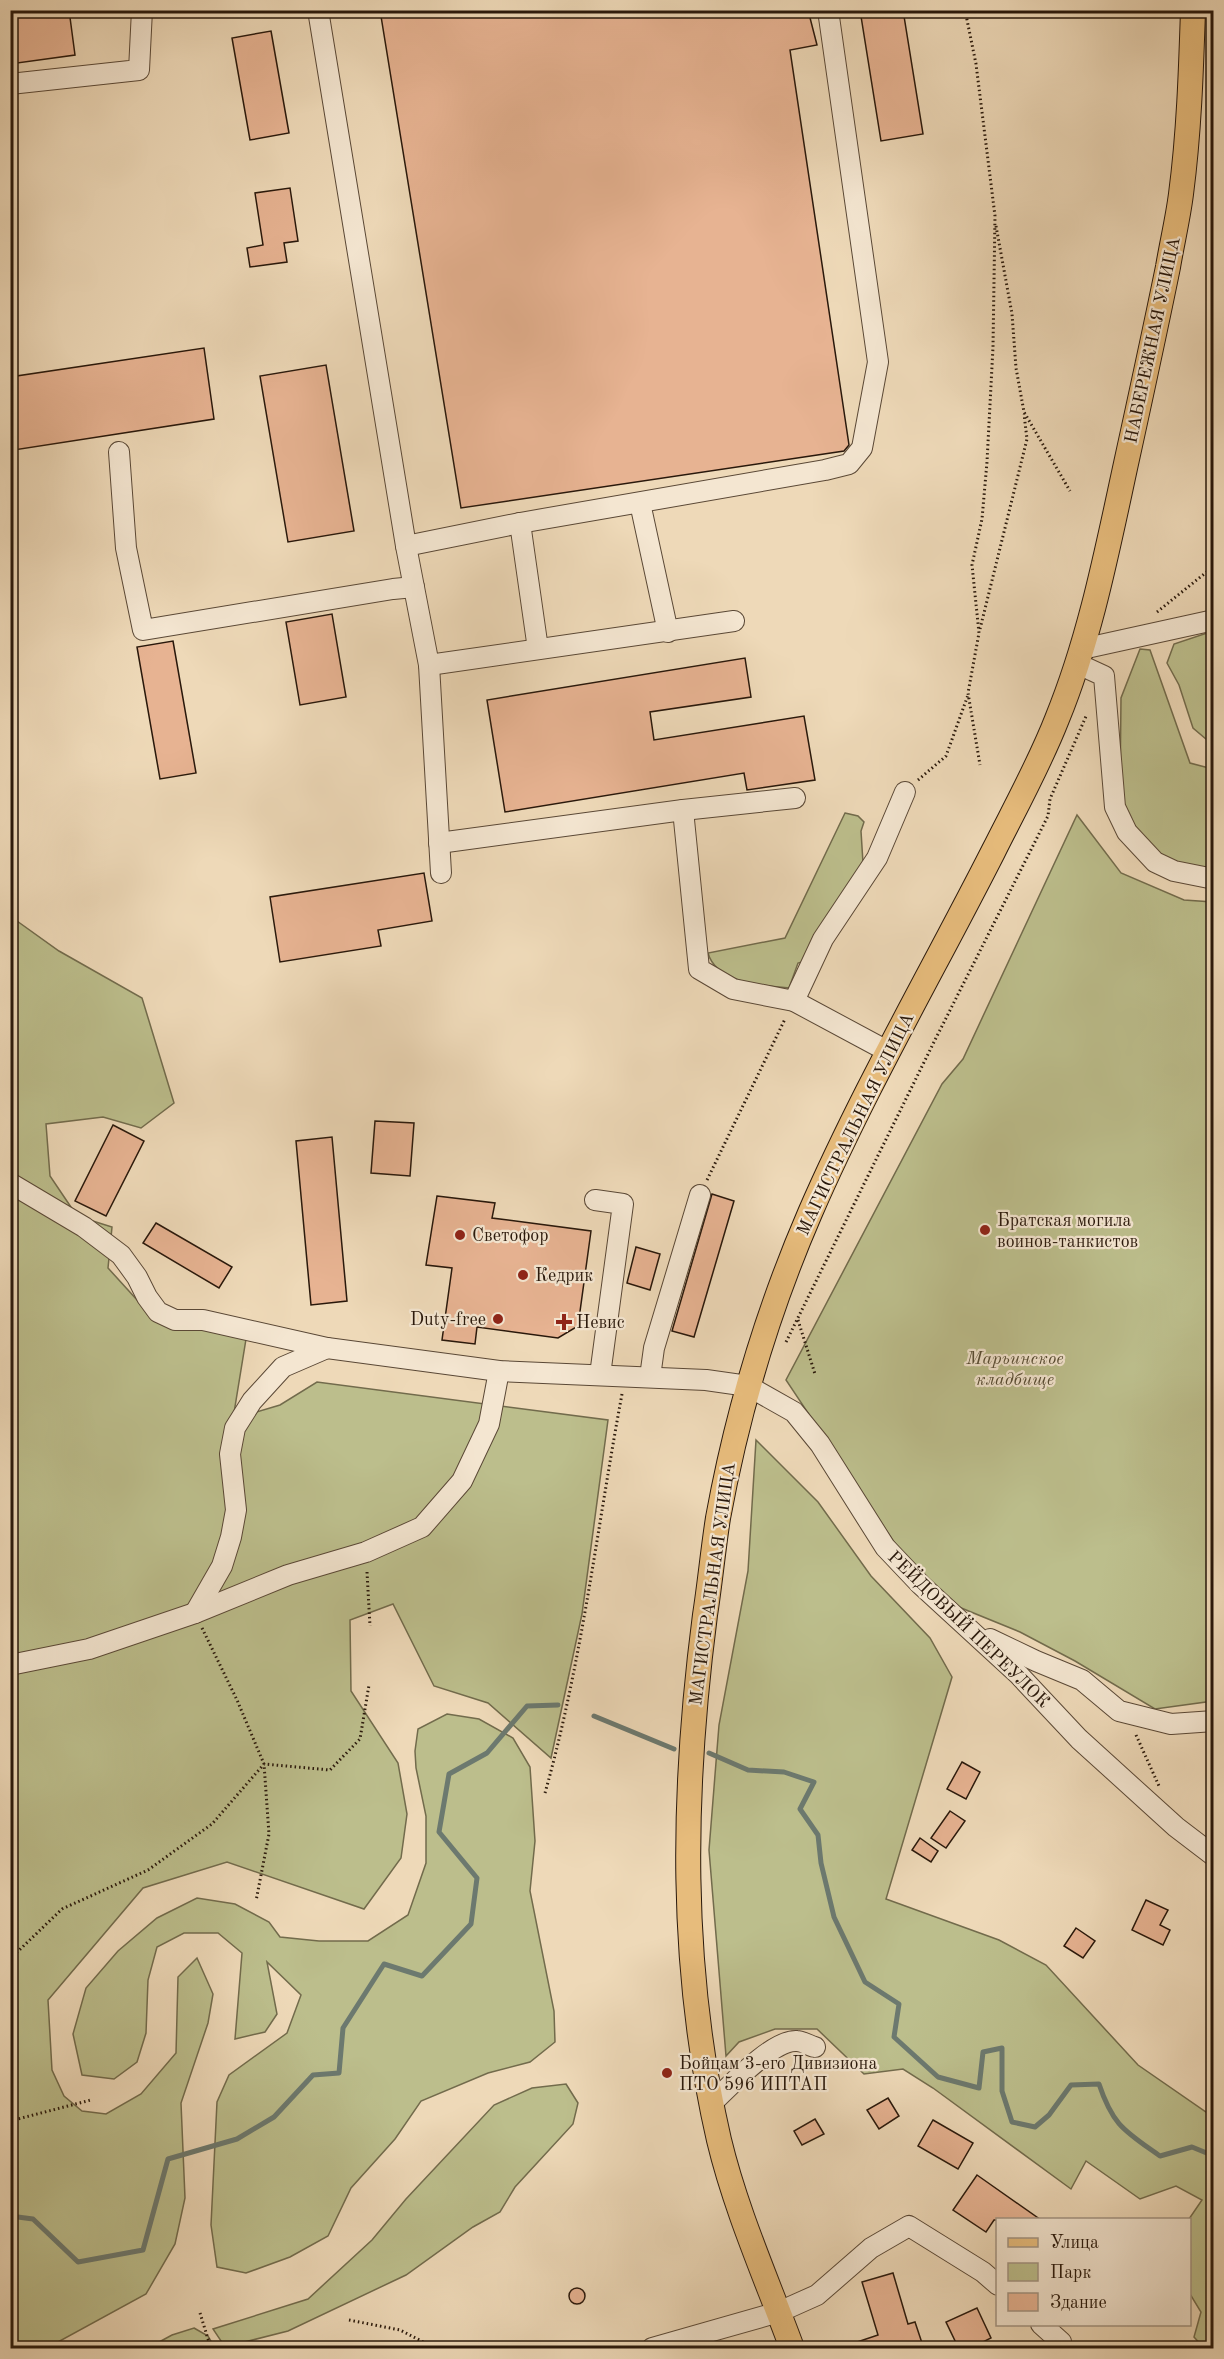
<svg xmlns="http://www.w3.org/2000/svg" width="1224" height="2359" font-family="'Old Standard TT',serif">
<rect width="100%" height="100%" fill="#eed9b8"/>
<filter id="stains"><feTurbulence type="fractalNoise" baseFrequency=".00333" numOctaves="4"/><feColorMatrix values="0 0 0 0 .2 0 0 0 0 .09 0 0 0 0 .02 0 0 0 .5 -.17"/></filter>
<radialGradient id="worn" r=".72"><stop offset=".6" stop-color="#630" stop-opacity="0"/><stop offset="1" stop-color="#630" stop-opacity=".3"/></radialGradient>
<g fill="#bcbe8c" stroke="#726b4c" stroke-width="1.5">
<path d="M1213,202L1214,263H1213L1211,262C1208,241 1206,222 1213,202Z"/>
<polygon points="1213,631 1214,631 1213,745 1193,728 1179,685 1167,663 1174,644"/>
<polygon points="1140,649 1150,650 1190,763 1213,769 1213,867 1188,867 1143,847 1120,794 1121,698"/>
<path d="M845,813L858,816L864,822L861,831L863,863L809,960L798,963L789,988C764,986 716,983 708,953L785,938Z"/>
<polygon points="1077,815 1121,873 1184,900 1213,902 1213,1701 1155,1709 1075,1661 1020,1632 949,1603 896,1545 786,1380 942,1084 963,1059"/>
<polygon points="10,916 59,951 142,998 174,1103 141,1128 103,1117 46,1124 50,1176 77,1216 112,1227 108,1268 158,1323 247,1333 233,1419 280,1405 317,1382 608,1420 582,1614 551,1758 488,1703 434,1686 393,1604 350,1620 351,1691 398,1763 407,1814 401,1858 364,1909 227,1862 143,1888 48,2000 52,2070 64,2096 82,2111 106,2114 141,2094 176,2053 178,1977 197,1958 213,1994 208,2023 181,2103 185,2198 175,2244 146,2294 47,2348 10,2348"/>
<polygon points="756,1440 818,1502 871,1576 930,1638 952,1677 886,1899 999,1940 1046,1965 1138,2065 1213,2117 1213,2348 1204,2348 1194,2337 1201,2312 1190,2294 1189,2219 1202,2200 1176,2186 1140,2199 1086,2161 1071,2189 933,2088 903,2069 864,2074 817,2029 775,2029 739,2042 726,2056 709,1850 719,1725 748,1571"/>
<polygon points="447,1714 479,1719 513,1738 530,1767 535,1841 530,1891 554,2011 555,2042 530,2062 488,2073 421,2101 395,2139 351,2188 328,2236 290,2257 246,2273 217,2267 211,2225 217,2102 229,2075 287,2033 301,1995 267,1962 277,2014 265,2032 235,2039 242,1953 218,1933 184,1933 157,1947 148,1980 146,2033 137,2062 114,2079 82,2075 73,2034 86,1988 118,1951 157,1918 197,1898 235,1904 269,1922 280,1937 319,1941 368,1941 408,1915 426,1863 426,1816 416,1768 415,1751 418,1729"/>
<polygon points="566,2084 578,2103 573,2124 515,2187 500,2212 473,2227 406,2275 288,2331 225,2347 213,2329 308,2299 372,2240 406,2199 494,2105 532,2088"/>
<polygon points="194,2328 208,2336 215,2348 148,2348 172,2335"/>
</g>
<g fill="none" stroke-linecap="round" stroke-linejoin="round">
<g stroke="#6c796f" stroke-width="5">
<polyline points="594,1716 674,1749"/>
<path d="M709,1753L748,1770L784,1772L814,1782L800,1809L818,1835L821,1863L834,1917L865,1982L899,2004L894,2037L938,2077L979,2088L983,2052L1002,2048V2091L1012,2122L1035,2127L1049,2115L1071,2085L1099,2084C1113,2126 1125,2131 1160,2156L1192,2147L1214,2156"/>
<polyline points="10,2216 33,2219 78,2262 143,2250 168,2159 237,2139 274,2117 313,2075 339,2073 343,2028 384,1964 422,1976 471,1924 477,1878 439,1832 449,1774 487,1753 527,1706 558,1705"/>
</g>
</g>
<g fill="#e7b392" stroke="#29180b" stroke-width="1.5">
<polygon points="10,10 69,10 75,55 10,64"/>
<polygon points="380,10 808,10 817,45 790,50 849,445 844,451 461,508"/>
<polygon points="860,10 903,10 923,134 881,141"/>
<polygon points="271,31 289,133 250,140 232,38"/>
<polygon points="290,188 298,241 284,243 287,262 250,267 247,248 263,245 255,193"/>
<polygon points="204,348 214,419 14,450 10,427 10,377"/>
<polygon points="326,365 354,531 288,542 260,376"/>
<polygon points="332,614 346,697 300,705 286,622"/>
<polygon points="173,641 196,773 160,779 137,647"/>
<polygon points="745,658 751,697 650,712 654,740 804,716 815,780 747,790 744,773 505,812 487,700"/>
<polygon points="424,873 432,921 378,930 381,946 280,962 270,897"/>
<polygon points="375,1121 414,1123 410,1176 371,1173"/>
<polygon points="113,1125 144,1141 106,1216 75,1201"/>
<polygon points="332,1137 347,1301 311,1305 296,1141"/>
<polygon points="712,1194 734,1201 694,1337 672,1331"/>
<polygon points="437,1196 495,1203 492,1218 591,1231 578,1326 558,1338 477,1327 475,1344 442,1340 452,1268 426,1265"/>
<polygon points="156,1223 232,1267 219,1288 143,1243"/>
<polygon points="636,1247 660,1254 650,1290 627,1283"/>
<polygon points="962,1762 980,1772 966,1799 947,1789"/>
<polygon points="950,1811 965,1821 946,1848 931,1838"/>
<polygon points="920,1838 938,1851 931,1862 912,1850"/>
<polygon points="1146,1900 1168,1910 1160,1925 1170,1930 1163,1945 1132,1930"/>
<polygon points="1076,1928 1095,1941 1083,1958 1064,1946"/>
<polygon points="888,2098 899,2116 879,2129 867,2110"/>
<polygon points="815,2119 824,2134 802,2145 794,2131"/>
<polygon points="933,2120 973,2143 958,2169 918,2146"/>
<polygon points="977,2175 1041,2220 994,2220 986,2232 953,2210"/>
<polygon points="893,2273 908,2324 915,2322 924,2349 845,2349 845,2346 878,2335 862,2282"/>
<circle cx="577" cy="2296" r="8"/>
<polygon points="977,2308 991,2338 969,2349 959,2349 946,2322"/>
</g>
<g fill="none" stroke-linecap="round" stroke-linejoin="round">
<g stroke="#5a4836" stroke-width="22">
<g id="minor">
<polyline points="318,10 406,546 520,523 825,470 849,464 862,448 878,362 828,10"/>
<polyline points="10,84 139,70 142,10"/>
<polyline points="119,452 126,548 143,630 393,589 414,587"/>
<polyline points="640,503 668,632"/>
<polyline points="520,523 538,649"/>
<polyline points="406,546 429,665 441,873"/>
<polyline points="1082,649 1214,620"/>
<polyline points="1078,664 1104,676 1115,807 1127,832 1155,862 1174,871 1214,879"/>
<polyline points="429,665 734,621"/>
<polyline points="683,810 699,969 733,989 794,1001 889,1052"/>
<polyline points="439,843 683,810 795,798"/>
<polyline points="794,1001 823,939 877,858 905,792"/>
<polyline points="10,1183 84,1227 121,1255 137,1277 147,1297 158,1312 175,1320 203,1320 327,1348 499,1371 706,1380 748,1386 794,1412 820,1444 885,1547 921,1585 1019,1675 1079,1739 1176,1827 1214,1856"/>
<polyline points="595,1200 623,1204 600,1375"/>
<polyline points="650,1377 654,1348 700,1195"/>
<polyline points="195,1613 222,1566 231,1537 236,1510 230,1454 235,1428 252,1401 283,1367 327,1348"/>
<polyline points="990,1639 1036,1661 1082,1680 1119,1711 1171,1724 1214,1721"/>
<polyline points="10,1665 89,1649 195,1613 288,1575 366,1552 422,1527 462,1481 489,1424 499,1371"/>
<path d="M712,2103C729,2087 773,2039 797,2041C802,2041 810,2046 815,2047"/>
<polyline points="1041,2324 1061,2342 1060,2348"/>
<polyline points="652,2348 779,2312 817,2295 871,2248 909,2226 983,2272 998,2285"/>
</g>
</g>
<g stroke="#29180b" stroke-width="26">
<path id="major" d="M792,2348C767,2280 736,2211 719,2140C679,1966 682,1792 705,1615C710,1583 713,1550 718,1518C737,1414 768,1310 810,1213C864,1089 932,972 993,852C1015,808 1039,765 1057,719C1091,636 1108,546 1127,459C1141,395 1155,331 1168,267C1172,243 1178,218 1181,194C1189,133 1191,72 1193,10"/>
</g>
<g stroke="#29180b" stroke-width="3" stroke-dasharray="1.5 3" stroke-linecap="butt">
<polyline points="965,10 976,64 995,216 993,347 987,462 982,519 972,565 979,633 968,693 980,765"/>
<polyline points="996,226 1012,314 1016,368 1024,412 1070,491"/>
<polyline points="1157,612 1214,566"/>
<polyline points="980,629 1027,439 1024,414"/>
<polyline points="918,780 946,756 968,695"/>
<polyline points="707,1180 785,1019"/>
<polyline points="798,1320 815,1374"/>
<polyline points="786,1342 936,1038 1048,816 1050,799 1087,714"/>
<polyline points="367,1572 370,1626"/>
<polyline points="202,1628 237,1700 264,1764 269,1834 256,1901"/>
<polyline points="1136,1735 1159,1786"/>
<path d="M545,1793C582,1662 597,1528 622,1394"/>
<polyline points="10,1959 62,1909 148,1870 212,1824 264,1764 330,1770 360,1739 369,1685"/>
<polyline points="10,2121 91,2100"/>
<polyline points="200,2313 208,2339 215,2348"/>
<polyline points="349,2320 400,2330 435,2348"/>
</g>
<use href="#minor" stroke="#f4e6d1" stroke-width="20"/>
<use href="#major" stroke="#e7bc7c" stroke-width="24"/>
</g>
<g fill="#8f2418" stroke="#f4e6d1" stroke-width="2">
<circle cx="985" cy="1230" r="6"/>
<circle cx="460" cy="1235" r="6"/>
<circle cx="523" cy="1275" r="6"/>
<circle cx="498" cy="1319" r="6"/>
<path d="M561 1313h6v6h6v6h-6v6h-6v-6h-6v-6h6z"/>
<circle cx="667" cy="2073" r="6"/>
</g>
<g text-anchor="middle" stroke-width="4.5" stroke-linejoin="round" paint-order="stroke">
<g font-size="18" fill="#29180b" stroke="#f4e6d1">
<text transform="translate(1152 340) rotate(-78)" y="6">НАБЕРЕЖНАЯ УЛИЦА</text>
<text transform="translate(855 1124) rotate(-64)" y="6">МАГИСТРАЛЬНАЯ УЛИЦА</text>
<text transform="translate(712 1584) rotate(-82)" y="6">МАГИСТРАЛЬНАЯ УЛИЦА</text>
<text transform="translate(969 1629) rotate(44)" y="6">РЕЙДОВЫЙ ПЕРЕУЛОК</text>
</g>
<g font-size="18" fill="#29180b" stroke="#f4e6d1" text-anchor="start">
<text x="997" y="1226">Братская могила<tspan x="997" dy="21">воинов-танкистов</tspan></text>
<text x="472" y="1241">Светофор</text>
<text x="535" y="1281">Кедрик</text>
<text x="486" y="1325" text-anchor="end">Duty-free</text>
<text x="576" y="1328">Невис</text>
<text x="679" y="2069">Бойцам 3-его Дивизиона<tspan x="679" dy="21">ПТО 596 ИПТАП</tspan></text>
</g>
<g font-size="18" font-style="italic" fill="#554a32" stroke="#f4e6d1">
<text x="1015" y="1364">Марьинское<tspan x="1015" dy="21">кладбище</tspan></text>
</g>
</g>
<rect width="1224" height="2359" fill="none" stroke="#eed9b8" stroke-width="36"/>
<rect x="12" y="12" width="1200" height="2335" fill="none" stroke="#29180b" stroke-width="3"/>
<rect x="18" y="18" width="1188" height="2323" fill="none" stroke="#29180b" stroke-width="1.5"/>
<rect x="996" y="2218" width="195" height="108" fill="#f4e6d1" stroke="#a39482" stroke-width="1.5"/>
<rect x="1008" y="2238" width="30" height="9" fill="#e7bc7c" stroke="#a39482" stroke-width="1.5"/>
<text x="1050" y="2248" font-size="18" fill="#29180b">Улица</text>
<rect x="1008" y="2263" width="30" height="18" fill="#bcbe8c" stroke="#a39482" stroke-width="1.5"/>
<text x="1050" y="2278" font-size="18" fill="#29180b">Парк</text>
<rect x="1008" y="2293" width="30" height="18" fill="#e7b392" stroke="#a39482" stroke-width="1.5"/>
<text x="1050" y="2308" font-size="18" fill="#29180b">Здание</text>
<rect width="100%" height="100%" filter="url(#stains)"/>
<rect width="100%" height="100%" fill="url(#worn)"/>
</svg>
